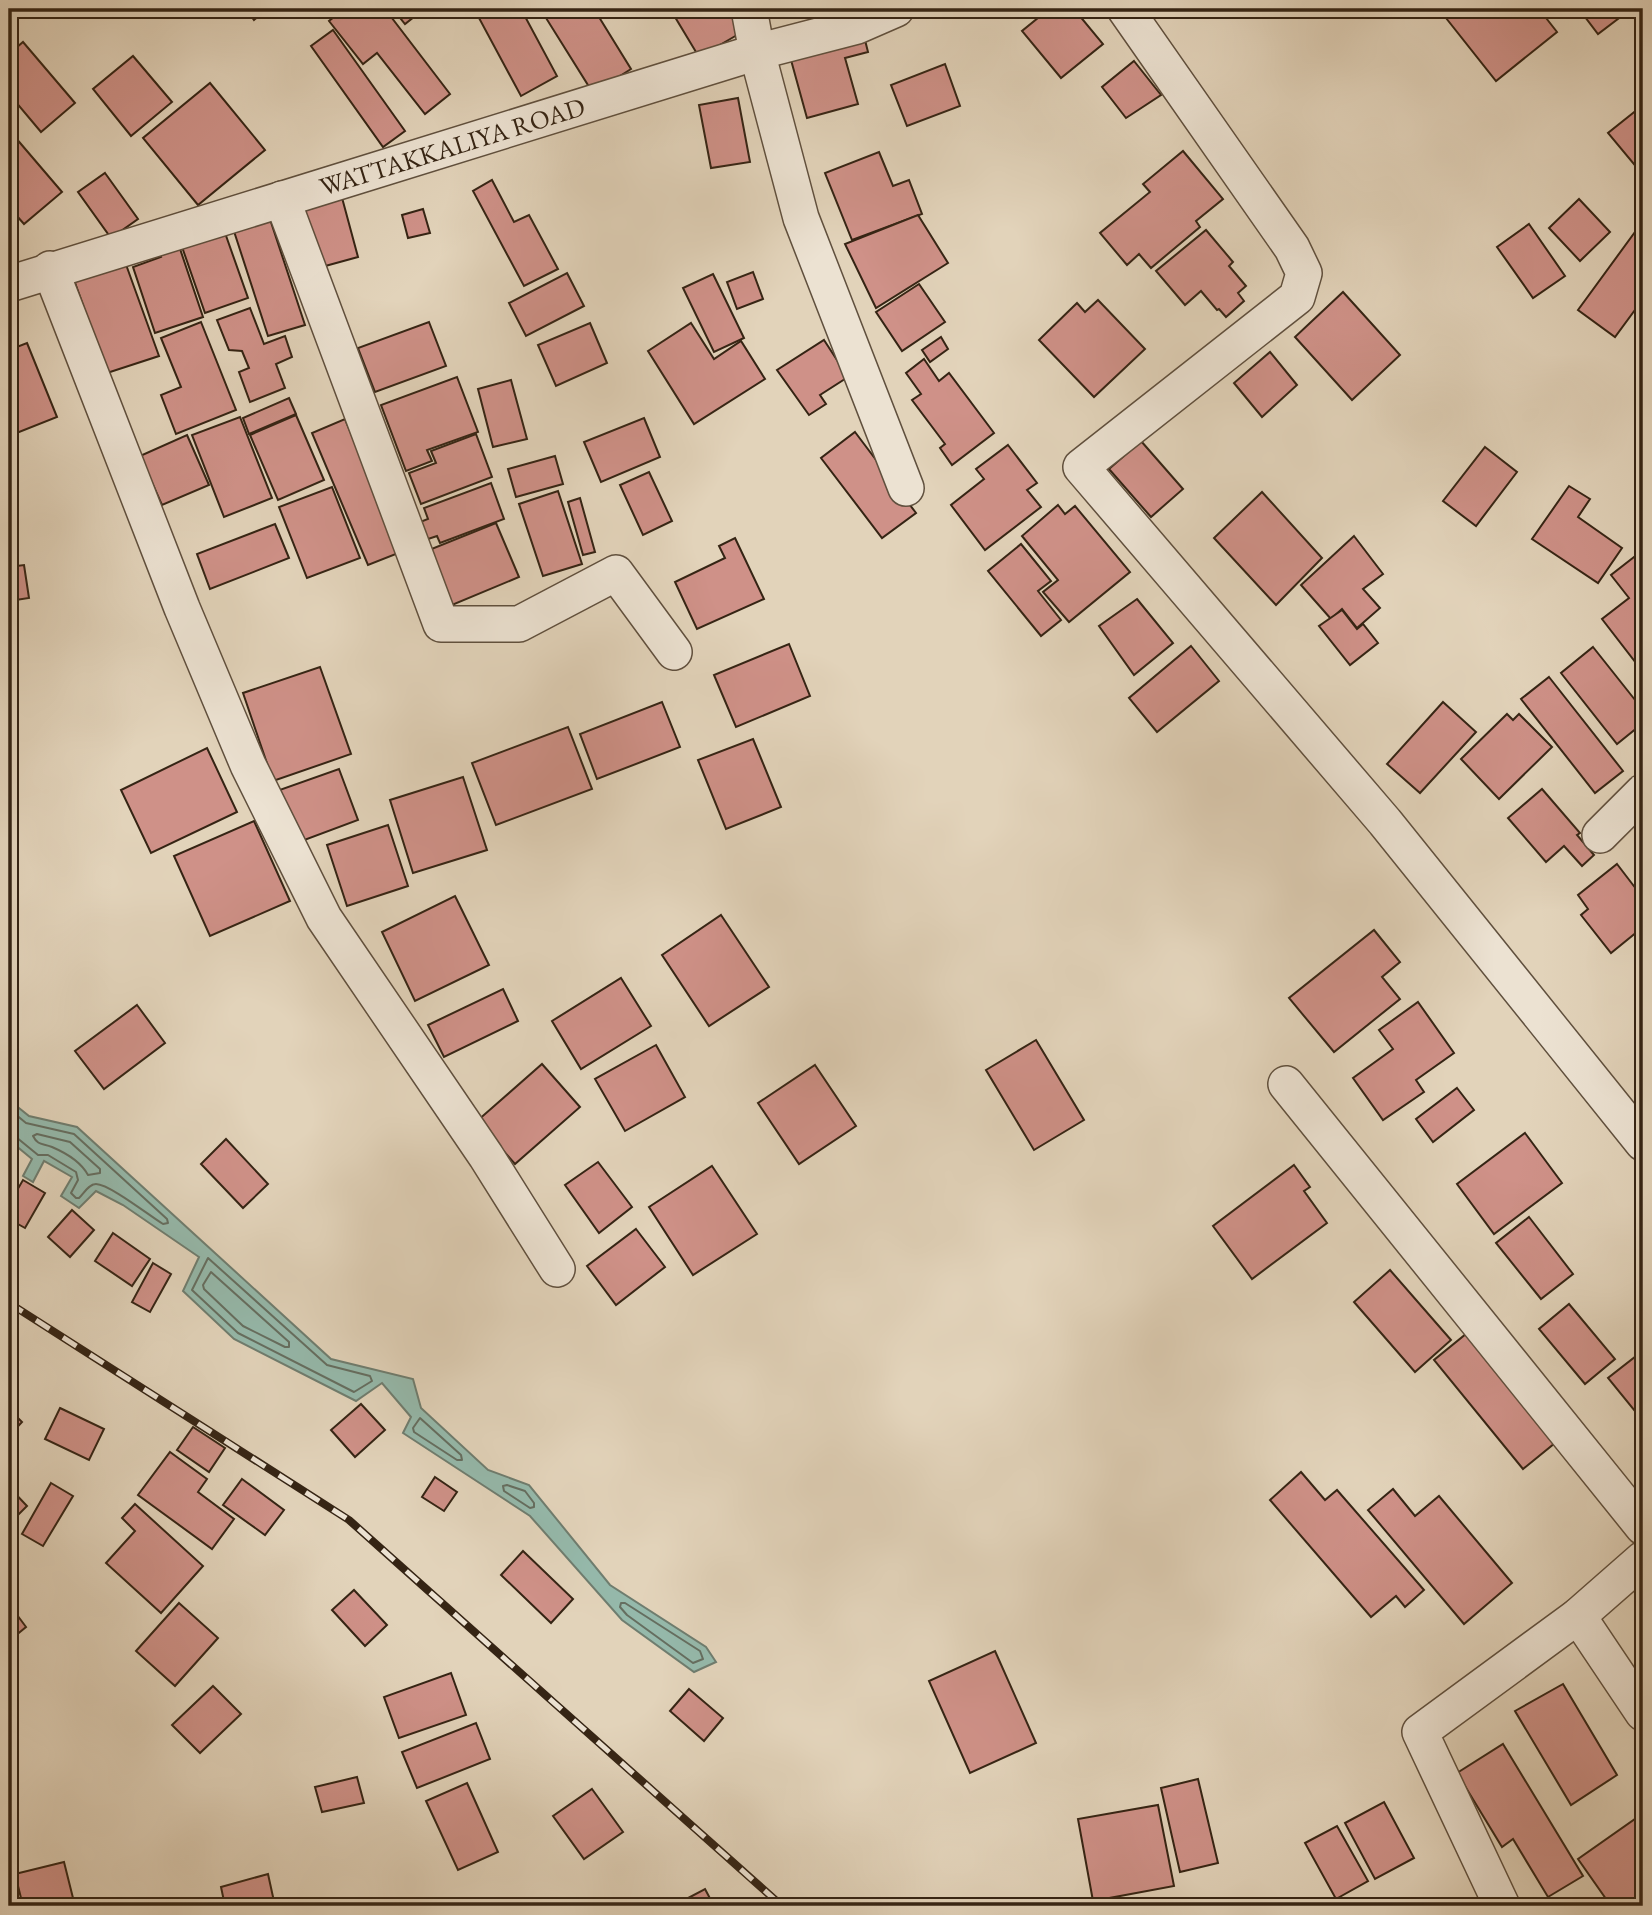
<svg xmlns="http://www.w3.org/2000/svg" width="1652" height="1915" font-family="'EB Garamond',serif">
<rect width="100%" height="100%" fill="#e2d3ba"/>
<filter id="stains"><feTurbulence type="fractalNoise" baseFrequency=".00286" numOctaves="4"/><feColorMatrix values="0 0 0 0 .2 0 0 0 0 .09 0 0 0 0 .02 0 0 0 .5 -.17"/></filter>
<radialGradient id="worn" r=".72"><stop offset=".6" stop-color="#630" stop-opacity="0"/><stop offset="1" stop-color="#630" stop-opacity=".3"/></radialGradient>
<polygon fill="#95b9ab" stroke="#6f7d6f" stroke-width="2" points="9,1100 29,1116 77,1127 331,1359 413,1379 421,1408 488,1470 529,1485 610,1585 706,1647 716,1662 694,1672 622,1620 530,1516 403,1433 411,1417 382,1383 356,1401 234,1339 183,1291 199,1257 123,1205 96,1191 79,1208 61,1196 72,1177 44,1161 33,1182 23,1176 32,1159 9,1140"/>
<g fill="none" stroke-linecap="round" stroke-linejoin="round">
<g stroke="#656e60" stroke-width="2">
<path d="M9,1109L26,1123L74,1134L167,1219L168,1223L163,1224C150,1216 109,1184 96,1184C89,1184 84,1193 79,1198H76L71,1193L78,1180L76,1172L48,1155H38L16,1137L9,1135"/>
<path d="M37,1134L70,1142L100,1169V1173L88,1175C81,1162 66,1153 52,1147C43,1143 38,1146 33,1136Z"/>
<polygon points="208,1258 327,1365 370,1376 372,1381 354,1392 238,1333 192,1290"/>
<polygon points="211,1272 289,1342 289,1347 285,1347 243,1326 204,1289 203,1285"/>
<polygon points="420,1418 461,1455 462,1460 457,1460 414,1432 413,1428"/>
<polygon points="507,1485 525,1491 534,1503 534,1507 530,1508 504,1491 503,1486"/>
<polygon points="621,1603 625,1603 700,1651 703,1659 693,1663 627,1615 620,1607"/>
</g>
</g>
<g fill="#cf9188" stroke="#352414" stroke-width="2">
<polygon points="246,9 267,9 254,20"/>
<polygon points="344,9 385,9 450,94 425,114 377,53 363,64 329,21"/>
<polygon points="393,9 424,9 405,24"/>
<polygon points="497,9 521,9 557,76 521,96 479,18"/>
<polygon points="542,9 594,9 631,69 593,93 541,10"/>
<polygon points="689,9 730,9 744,31 699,57 675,17"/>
<polygon points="1049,9 1074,9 1103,44 1061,78 1022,31"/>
<polygon points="1458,9 1539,9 1557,32 1496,81 1446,18"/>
<polygon points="1579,9 1631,9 1598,34"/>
<polygon points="333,30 405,131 383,147 311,46"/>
<polygon points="865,40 868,52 845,58 858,104 807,118 791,60"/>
<polygon points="23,42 75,103 41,132 9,94 9,54"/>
<polygon points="133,56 172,102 131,136 93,89"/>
<polygon points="1134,61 1161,95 1126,118 1102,87"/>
<polygon points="945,64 960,106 907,126 891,85"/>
<polygon points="210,83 265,150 198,205 143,138"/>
<polygon points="738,98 750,162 711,168 699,105"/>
<polygon points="1643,105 1643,175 1608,133"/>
<polygon points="9,130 62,192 24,224 9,207"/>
<polygon points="1183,151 1223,199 1196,221 1200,227 1151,268 1139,254 1127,265 1100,233 1150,192 1143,184"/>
<polygon points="879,152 893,186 909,180 922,214 852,240 825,173"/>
<polygon points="105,173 138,219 111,238 78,192"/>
<polygon points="492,180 514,222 529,215 558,269 524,286 473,191"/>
<polygon points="341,194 358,257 318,268 301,205"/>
<polygon points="1579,199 1610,232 1580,261 1549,228"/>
<polygon points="266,207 305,325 268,336 230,219"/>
<polygon points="423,209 430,233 408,238 402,215"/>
<polygon points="918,215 948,263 876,308 845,244"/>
<polygon points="1643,221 1643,299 1615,337 1578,310"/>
<polygon points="1529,224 1565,276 1533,298 1497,247"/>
<polygon points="224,230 248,298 205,313 181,244"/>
<polygon points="1206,230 1233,262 1229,266 1246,286 1238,293 1244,301 1226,317 1219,309 1217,310 1201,291 1185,305 1156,271"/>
<polygon points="176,237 203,317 155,333 133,267 161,257 156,243"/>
<polygon points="124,259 159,356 107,373 73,277"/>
<polygon points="753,272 763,299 737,309 727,282"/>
<polygon points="567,273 584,306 526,336 509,303"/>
<polygon points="713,274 744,338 714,352 683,288"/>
<polygon points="919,284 945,322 902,351 876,312"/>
<polygon points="1343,292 1400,355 1352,400 1295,337"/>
<polygon points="1098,300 1145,349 1094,397 1039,340 1077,303 1085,312"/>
<polygon points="250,308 264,344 285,336 292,357 276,364 285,388 250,402 239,372 249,368 242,351 229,350 217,320"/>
<polygon points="201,322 236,410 176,434 161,395 181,387 161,338"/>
<polygon points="429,322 446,366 375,392 358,348"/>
<polygon points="590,323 607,363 556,386 538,345"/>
<polygon points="691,323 714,359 741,341 765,379 694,424 648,351"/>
<polygon points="941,337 948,349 930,362 922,350"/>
<polygon points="824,340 848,377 820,395 826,404 809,415 777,370"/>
<polygon points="27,343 57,417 9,436 9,350"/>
<polygon points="1270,352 1297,385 1262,417 1234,383"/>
<polygon points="924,359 939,381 949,373 994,433 952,465 940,448 945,444 912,400 921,394 906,373"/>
<polygon points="457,377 478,432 427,450 432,461 406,471 381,405"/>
<polygon points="511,380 527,439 493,447 478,389"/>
<polygon points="289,398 296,414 249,434 243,418"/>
<polygon points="296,415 324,480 278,500 250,435"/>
<polygon points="240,417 272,498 224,517 192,435"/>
<polygon points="644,418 660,457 601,482 584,442"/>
<polygon points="345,419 401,552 368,565 312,433"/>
<polygon points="855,432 916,513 882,538 821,458"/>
<polygon points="476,434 492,477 421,504 409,473 436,463 431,451"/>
<polygon points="187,435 209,485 162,505 140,456"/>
<polygon points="1141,441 1183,489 1151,517 1109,469"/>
<polygon points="1008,445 1037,483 1027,490 1041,507 985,550 951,505 984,479 976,469"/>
<polygon points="1485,447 1517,472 1476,526 1443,501"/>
<polygon points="555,456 563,484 516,497 508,469"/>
<polygon points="649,472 672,521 643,535 620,485"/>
<polygon points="491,483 504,519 440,543 437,536 422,541 415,524 428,519 424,508"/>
<polygon points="1569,486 1590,499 1578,517 1622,548 1598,583 1532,539"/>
<polygon points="332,487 360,558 307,578 279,507"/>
<polygon points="558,491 582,564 543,576 519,504"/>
<polygon points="1262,492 1322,558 1276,605 1214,538"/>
<polygon points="580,498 595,552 583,555 568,502"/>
<polygon points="1058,505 1065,514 1075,506 1130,572 1069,622 1043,592 1058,580 1022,536"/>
<polygon points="496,523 519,577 452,605 429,550"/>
<polygon points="275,524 289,558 210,589 197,554"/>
<polygon points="1354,536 1383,574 1363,589 1380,608 1357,628 1342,609 1331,619 1301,585"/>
<polygon points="735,538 764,599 697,629 675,582 725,558 719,546"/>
<polygon points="1021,544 1051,581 1038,591 1061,620 1041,636 988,571"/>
<polygon points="1643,550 1643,672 1602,619 1629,598 1611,575"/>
<polygon points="24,565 29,598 9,601 9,567"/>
<polygon points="1137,599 1173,643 1134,675 1099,626"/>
<polygon points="1342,610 1357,629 1363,624 1378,643 1350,665 1319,626"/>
<polygon points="789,644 810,696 736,727 714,675"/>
<polygon points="1191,646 1219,681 1157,732 1129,698"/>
<polygon points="1593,647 1643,710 1643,723 1617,744 1561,673"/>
<polygon points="320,667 351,754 273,781 243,693"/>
<polygon points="1549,677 1623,771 1595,793 1521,699"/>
<polygon points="662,702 680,747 597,779 580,734"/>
<polygon points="1443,702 1476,732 1420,793 1387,764"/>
<polygon points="1507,714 1513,720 1519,714 1552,747 1499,799 1461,759"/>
<polygon points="568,727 592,789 496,825 472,763"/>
<polygon points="753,739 781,807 726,829 698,760"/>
<polygon points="207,748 237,812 151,853 121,790"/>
<polygon points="339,769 358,820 291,845 271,793"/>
<polygon points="463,777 487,850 413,873 390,800"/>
<polygon points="1542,789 1580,833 1577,835 1594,855 1582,866 1564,846 1546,862 1508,818"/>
<polygon points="254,821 290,901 210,936 174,856"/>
<polygon points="388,825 408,886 347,906 327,845"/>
<polygon points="1617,864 1643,898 1643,927 1611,953 1581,915 1588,909 1578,895"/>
<polygon points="455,896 489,965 415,1001 382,932"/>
<polygon points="721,915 769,987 709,1026 662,955"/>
<polygon points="1374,930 1400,962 1382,977 1400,999 1334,1052 1289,998"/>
<polygon points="621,978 651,1026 581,1069 552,1021"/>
<polygon points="503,989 518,1021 444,1057 428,1025"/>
<polygon points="1418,1002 1454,1053 1416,1080 1424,1092 1383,1120 1353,1078 1393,1049 1379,1030"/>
<polygon points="137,1005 165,1043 104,1089 75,1051"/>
<polygon points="1036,1040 1084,1120 1034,1150 986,1070"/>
<polygon points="656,1045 685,1097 625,1131 595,1079"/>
<polygon points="542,1064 580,1107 515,1164 477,1121"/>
<polygon points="815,1065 856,1126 799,1164 758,1103"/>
<polygon points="1457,1088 1474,1110 1433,1142 1416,1119"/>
<polygon points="1525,1133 1562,1183 1494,1234 1457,1184"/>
<polygon points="226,1139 268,1184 243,1208 201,1164"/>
<polygon points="598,1162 632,1207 599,1233 565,1185"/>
<polygon points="1294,1165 1310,1187 1304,1191 1327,1223 1252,1279 1213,1226"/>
<polygon points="712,1166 757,1234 693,1275 649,1207"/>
<polygon points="23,1180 45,1193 25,1228 9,1219 9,1204"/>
<polygon points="72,1210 94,1230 70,1257 48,1237"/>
<polygon points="1529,1217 1573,1274 1541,1299 1496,1243"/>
<polygon points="636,1229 665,1267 616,1305 587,1266"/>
<polygon points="113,1233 150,1259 132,1286 95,1261"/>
<polygon points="153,1263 171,1274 150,1312 132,1302"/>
<polygon points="1390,1270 1451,1340 1415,1372 1354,1302"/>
<polygon points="1569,1304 1615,1359 1585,1384 1539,1329"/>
<polygon points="1477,1325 1566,1434 1523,1469 1434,1360"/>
<polygon points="1640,1353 1643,1357 1643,1421 1608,1378"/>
<polygon points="361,1404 385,1430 355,1457 331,1430"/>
<polygon points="60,1408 104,1429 89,1460 45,1439"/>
<polygon points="9,1409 22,1422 9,1436"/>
<polygon points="193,1427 225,1448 209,1472 177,1450"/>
<polygon points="170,1452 207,1479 198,1492 234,1519 212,1549 138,1495"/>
<polygon points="1301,1472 1325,1500 1337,1490 1424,1590 1405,1607 1396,1596 1371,1617 1270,1500"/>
<polygon points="435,1477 457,1492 444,1511 422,1497"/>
<polygon points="242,1479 284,1510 265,1535 223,1505"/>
<polygon points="51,1483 73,1496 43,1546 22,1534"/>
<polygon points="9,1487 27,1506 9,1524"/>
<polygon points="1393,1489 1415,1516 1439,1496 1512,1583 1464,1624 1368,1510"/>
<polygon points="135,1504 203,1566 161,1613 106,1563 135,1531 122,1518"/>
<polygon points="523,1551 573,1599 551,1623 501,1575"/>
<polygon points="354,1590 387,1625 365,1646 332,1610"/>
<polygon points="179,1603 218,1638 175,1686 136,1651"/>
<polygon points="9,1604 26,1627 9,1641"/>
<polygon points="995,1651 1036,1743 970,1773 929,1681"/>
<polygon points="451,1673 466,1715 399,1738 384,1697"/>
<polygon points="1563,1684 1617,1775 1571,1805 1515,1711"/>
<polygon points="213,1686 241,1714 200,1753 172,1725"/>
<polygon points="689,1689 723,1718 704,1741 670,1711"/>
<polygon points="476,1723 490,1759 417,1788 402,1752"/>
<polygon points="1503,1744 1583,1876 1548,1897 1513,1839 1502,1847 1457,1773"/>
<polygon points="357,1777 364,1803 322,1812 315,1787"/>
<polygon points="1198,1779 1218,1863 1180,1872 1161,1788"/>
<polygon points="467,1783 498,1852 458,1870 426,1801"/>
<polygon points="592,1789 623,1832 584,1859 553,1816"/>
<polygon points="1384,1802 1414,1858 1375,1879 1345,1823"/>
<polygon points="1158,1805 1174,1886 1093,1901 1078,1819"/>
<polygon points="1635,1819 1643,1831 1643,1899 1637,1904 1639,1906 1611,1906 1578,1859"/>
<polygon points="1337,1826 1368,1881 1336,1899 1305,1843"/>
<polygon points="64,1862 75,1906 23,1906 15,1874"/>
<polygon points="268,1874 275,1906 225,1906 221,1887"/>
<polygon points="705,1889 714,1906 673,1906"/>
</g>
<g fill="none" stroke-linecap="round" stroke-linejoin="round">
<g stroke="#60503e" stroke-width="38">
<g id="minor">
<polyline points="749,9 757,52 801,218 906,488"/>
<polyline points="1125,9 1292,248 1304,273 1297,297 1081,467 1385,822 1643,1143"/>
<polyline points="282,199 441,624 519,624 616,573 674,652"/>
<polyline points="50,269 182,608 248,765 324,918 486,1156 557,1269"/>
<path id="s1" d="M9,284L757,52L857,26L896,9"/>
<polyline points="1600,835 1643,792"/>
<polyline points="1286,1084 1643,1527"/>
<polyline points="1578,1616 1643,1713"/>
<polyline points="1502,1906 1420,1732 1578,1616 1643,1559"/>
</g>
</g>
<use href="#minor" stroke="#ece2d2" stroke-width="35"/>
<g stroke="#352414" stroke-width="8">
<polyline id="rail" points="9,1303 349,1520 782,1906"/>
</g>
<use href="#rail" stroke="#ece2d2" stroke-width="5" stroke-dasharray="16" stroke-linecap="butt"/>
</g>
<g text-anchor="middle" stroke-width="5" stroke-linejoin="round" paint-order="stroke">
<g font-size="26" fill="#352414" stroke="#ece2d2">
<text dy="9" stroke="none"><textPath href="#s1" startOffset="464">WATTAKKALIYA ROAD</textPath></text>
</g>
</g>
<rect width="1652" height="1915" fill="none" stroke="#e2d3ba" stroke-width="35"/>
<rect x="10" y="10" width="1631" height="1894" fill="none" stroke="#352414" stroke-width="3.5"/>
<rect x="18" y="18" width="1617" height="1880" fill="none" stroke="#352414" stroke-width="2"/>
<rect width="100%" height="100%" filter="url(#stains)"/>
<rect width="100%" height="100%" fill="url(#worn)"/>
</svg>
